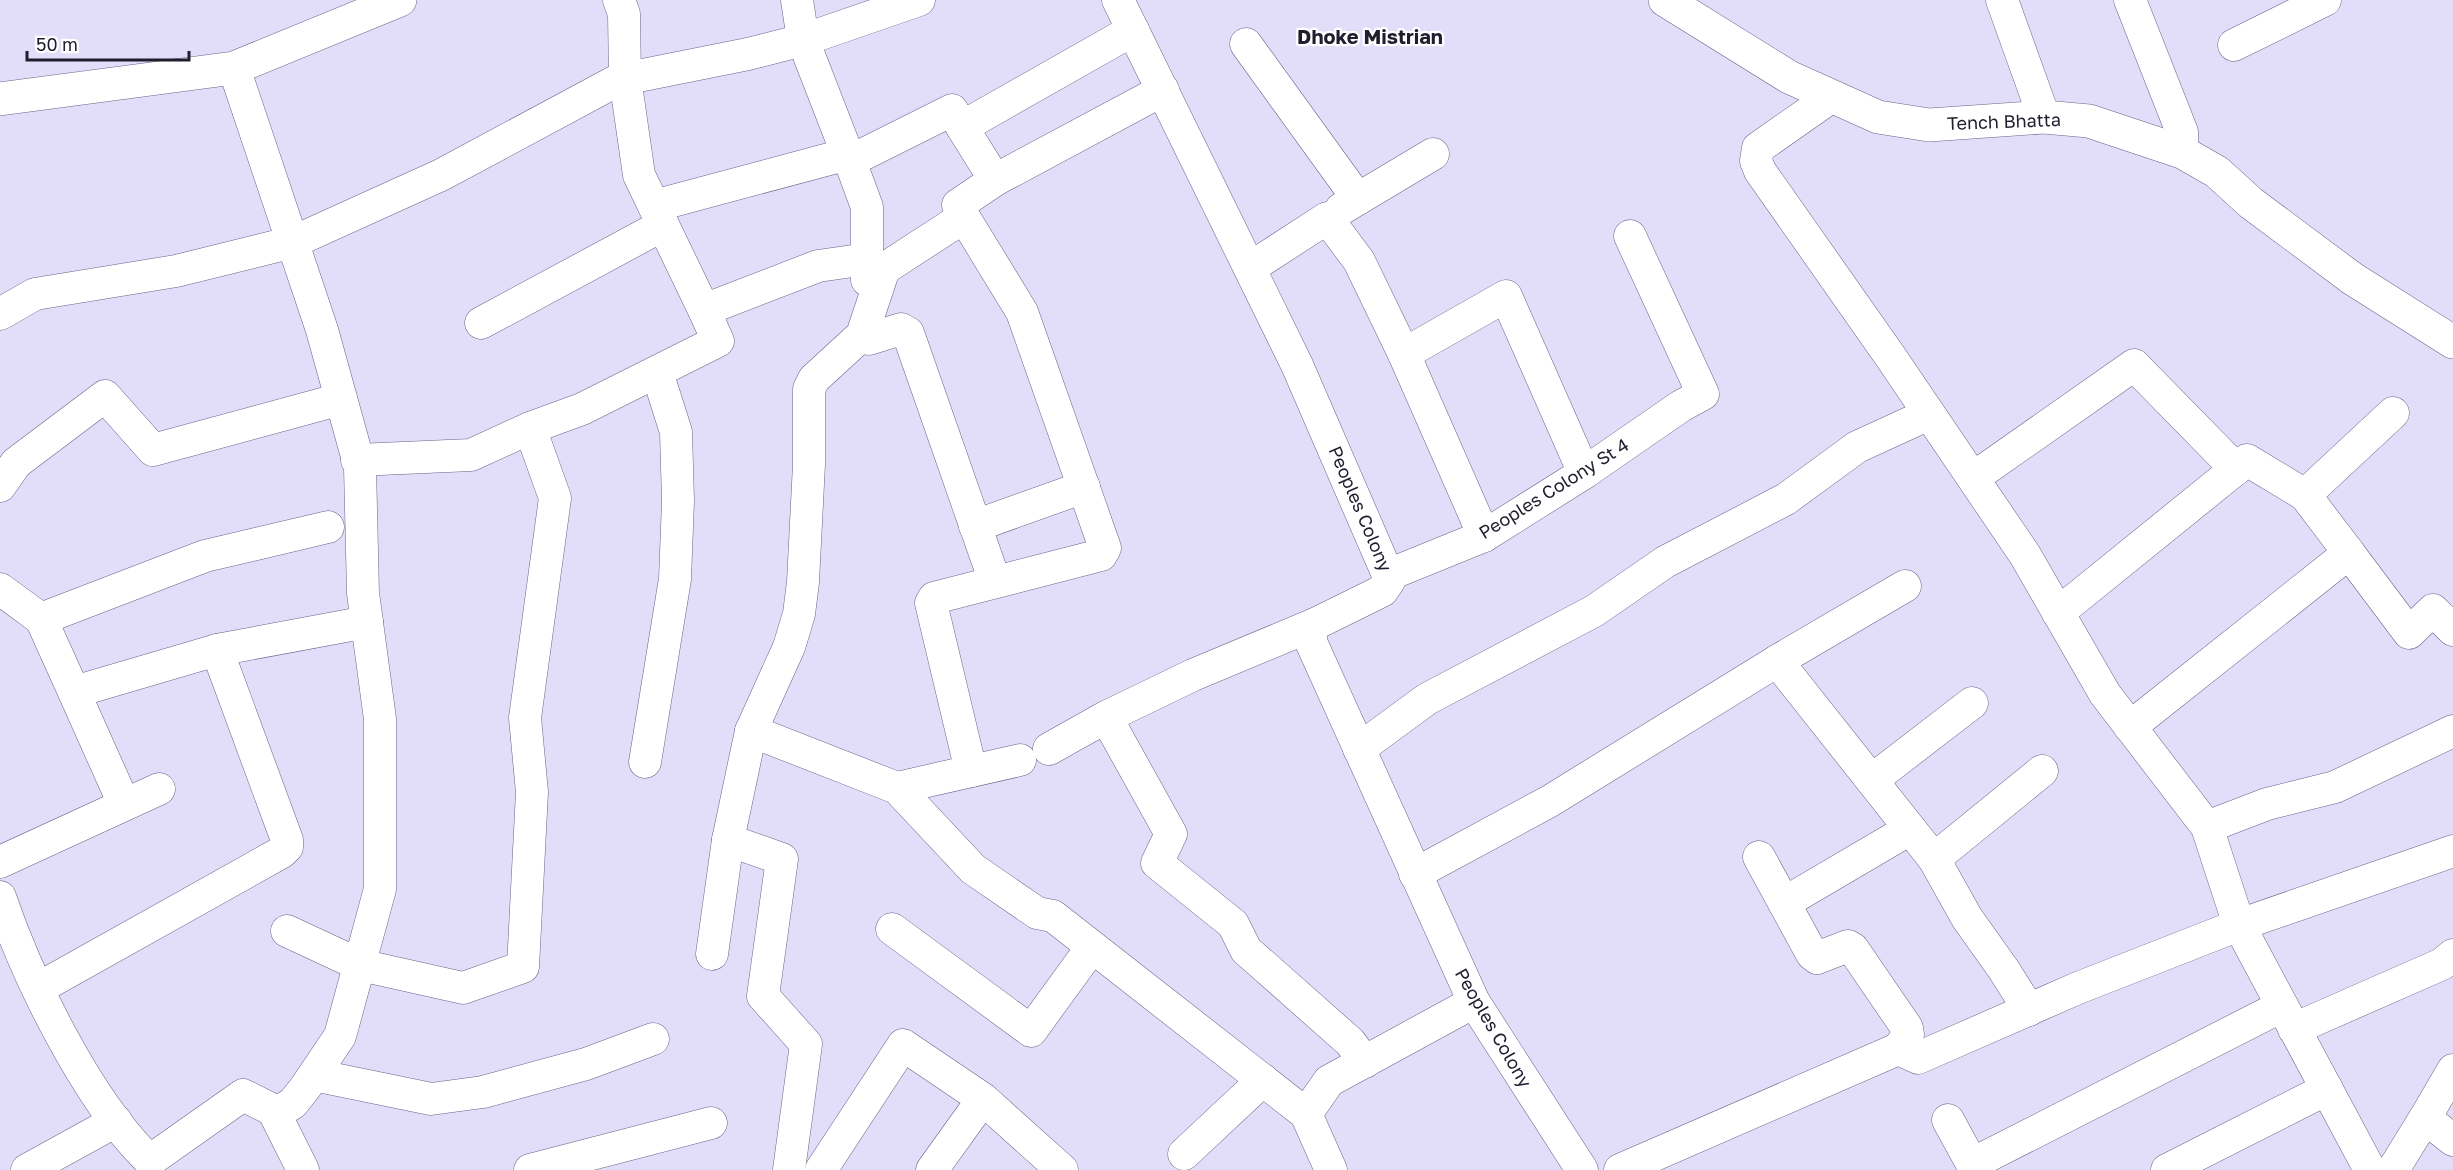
<svg xmlns="http://www.w3.org/2000/svg" width="2453" height="1170" font-family="'Golos Text',sans-serif">
<rect width="100%" height="100%" fill="#e2ddf9"/>
<g fill="none" stroke-linecap="round" stroke-linejoin="round">
<g stroke="#6b628a" stroke-width="33">
<g id="minor">
<polyline points="619,0 624,14 625,78 639,175 704,310 818,266 867,259"/>
<polyline points="797,0 803,40 850,161 952,110 962,127 1133,30"/>
<polyline points="1118,0 1297,365 1388,575 1389,581 1382,591 1315,624 1311,632 1311,642 1474,1002 1582,1170"/>
<polyline points="2002,0 2044,117"/>
<polyline points="2130,0 2182,132 2182,152"/>
<polyline points="1246,44 1358,199"/>
<polyline points="2234,45 2325,0"/>
<polyline points="1831,97 1758,148 1756,161 1760,171 1890,356 2025,555 2105,694 2207,827 2239,925 2370,1170"/>
<polyline points="962,127 995,180 1163,90"/>
<polyline points="850,161 867,207 867,280 964,217 958,205 995,180"/>
<polyline points="654,206 848,154"/>
<polyline points="1341,209 1433,154"/>
<polyline points="964,217 1022,312 1105,548 1101,555 934,598 931,603 971,771"/>
<polyline points="1250,268 1327,218 1359,261 1404,354 1506,296 1584,473"/>
<polyline points="0,314 35,294 176,271 293,242 441,175 618,80 748,54 803,40 919,0"/>
<polyline points="481,323 663,225"/>
<polyline points="862,335 869,339 901,329 908,333 995,582"/>
<polyline points="1404,354 1484,536"/>
<polyline points="357,460 471,455 530,428 582,409 718,341 704,310"/>
<polyline points="1973,478 2134,365 2236,469"/>
<polyline points="0,486 16,463 105,396 153,450 341,399"/>
<polyline points="2305,495 2393,413"/>
<polyline points="975,526 1084,487"/>
<polyline points="1388,575 1484,536 1584,473 1681,406 1703,394 1630,236"/>
<polyline points="0,589 41,619 205,556 328,527"/>
<polyline points="2058,613 2247,460 2305,495 2349,553"/>
<polyline points="41,619 74,692 217,650 367,622"/>
<polyline points="1777,661 1934,859 1967,918 2004,970 2029,1010"/>
<polyline points="74,692 124,804"/>
<polyline points="1106,717 1193,675 1315,624"/>
<polyline points="2130,727 2349,553 2409,633 2433,610 2453,630"/>
<polyline points="751,731 897,788 973,869 1037,913 1053,916 1306,1114 1331,1170"/>
<polyline points="1049,749 1106,717 1171,834 1157,863 1233,924 1246,950 1350,1042 1365,1062"/>
<polyline points="1359,749 1427,699 1594,611 1665,562 1786,499 1857,447 1929,414"/>
<polyline points="645,762 675,579 678,501 676,432 657,372"/>
<polyline points="1872,780 1972,703"/>
<polyline points="897,788 1020,760"/>
<polyline points="2207,827 2267,804 2335,787 2453,731"/>
<polyline points="728,840 782,859 763,996 806,1044 789,1170"/>
<polyline points="1759,857 1812,954 1817,958 1848,946 1853,949 1907,1028 1908,1035 1898,1049"/>
<polyline points="1934,859 2042,771"/>
<polyline points="0,862 159,789"/>
<polyline points="1415,874 1550,801 1777,661 1905,586"/>
<path d="M0,897C27,977 86,1097 146,1157H155L243,1095L273,1110H282L293,1103L305,1088L340,1036L380,889V719L363,593L360,467L322,330L234,68"/>
<polyline points="1784,903 1910,829"/>
<polyline points="892,929 1031,1031 1092,947"/>
<polyline points="287,931 360,965 463,988 523,967 532,792 525,718 555,498 530,428"/>
<polyline points="712,954 728,840 751,731 789,647 799,614 803,582 809,464 809,389 814,379 862,335 884,269"/>
<polyline points="39,988 282,852 287,847 287,840 217,650"/>
<polyline points="2294,1029 2442,964 2453,955"/>
<polyline points="314,1075 431,1099 483,1092 586,1064 653,1039"/>
<polyline points="273,1110 303,1170"/>
<polyline points="1306,1114 1329,1081 1474,1002"/>
<polyline points="2425,1118 2453,1070"/>
<polyline points="1948,1120 1972,1164 2282,1006"/>
<polyline points="1184,1154 1263,1080"/>
<polyline points="27,1170 116,1121"/>
<polyline points="530,1170 711,1123"/>
<polyline points="821,1170 903,1045 983,1099 1062,1170"/>
<polyline points="932,1170 983,1099"/>
<polyline points="1620,1170 1898,1049 1918,1058 2078,988 2239,925 2453,851"/>
<polyline points="2167,1170 2327,1089"/>
<polyline points="2393,1170 2425,1118 2453,1140"/>
</g>
</g>
<g stroke="#6b628a" stroke-width="34">
<g id="major">
<polyline points="1665,0 1789,77 1878,117 1929,125 2044,117 2089,121 2182,152 2217,172 2251,203 2353,279 2453,342"/>
<polyline points="0,99 234,68 400,0"/>
</g>
</g>
<use href="#minor" stroke="#fff" stroke-width="32"/>
<use href="#major" stroke="#fff" stroke-width="33"/>
</g>
<g text-anchor="middle" stroke-width="4.5" stroke-linejoin="round" paint-order="stroke">
<g font-size="18" fill="#211d2e" stroke="#fff">
<text transform="translate(2004 122) rotate(-2)" y="6">Tench Bhatta</text>
<text transform="translate(1554 489) rotate(-32)" y="6">Peoples Colony St 4</text>
<text transform="translate(1360 509) rotate(67)" y="6">Peoples Colony</text>
<text transform="translate(1493 1028) rotate(60)" y="6">Peoples Colony</text>
</g>
<g font-size="20" font-weight="bold" fill="#211d2e" stroke="#fff">
<text x="1370" y="44">Dhoke Mistrian</text>
</g>
</g>
<path d="M27 51v9h162v-9" fill="none" stroke="#211d2e" stroke-width="3"/>
<text x="36" y="51" font-size="18" fill="#211d2e" stroke="#ffffff" stroke-width="4.5" paint-order="stroke">50 m</text>
</svg>
